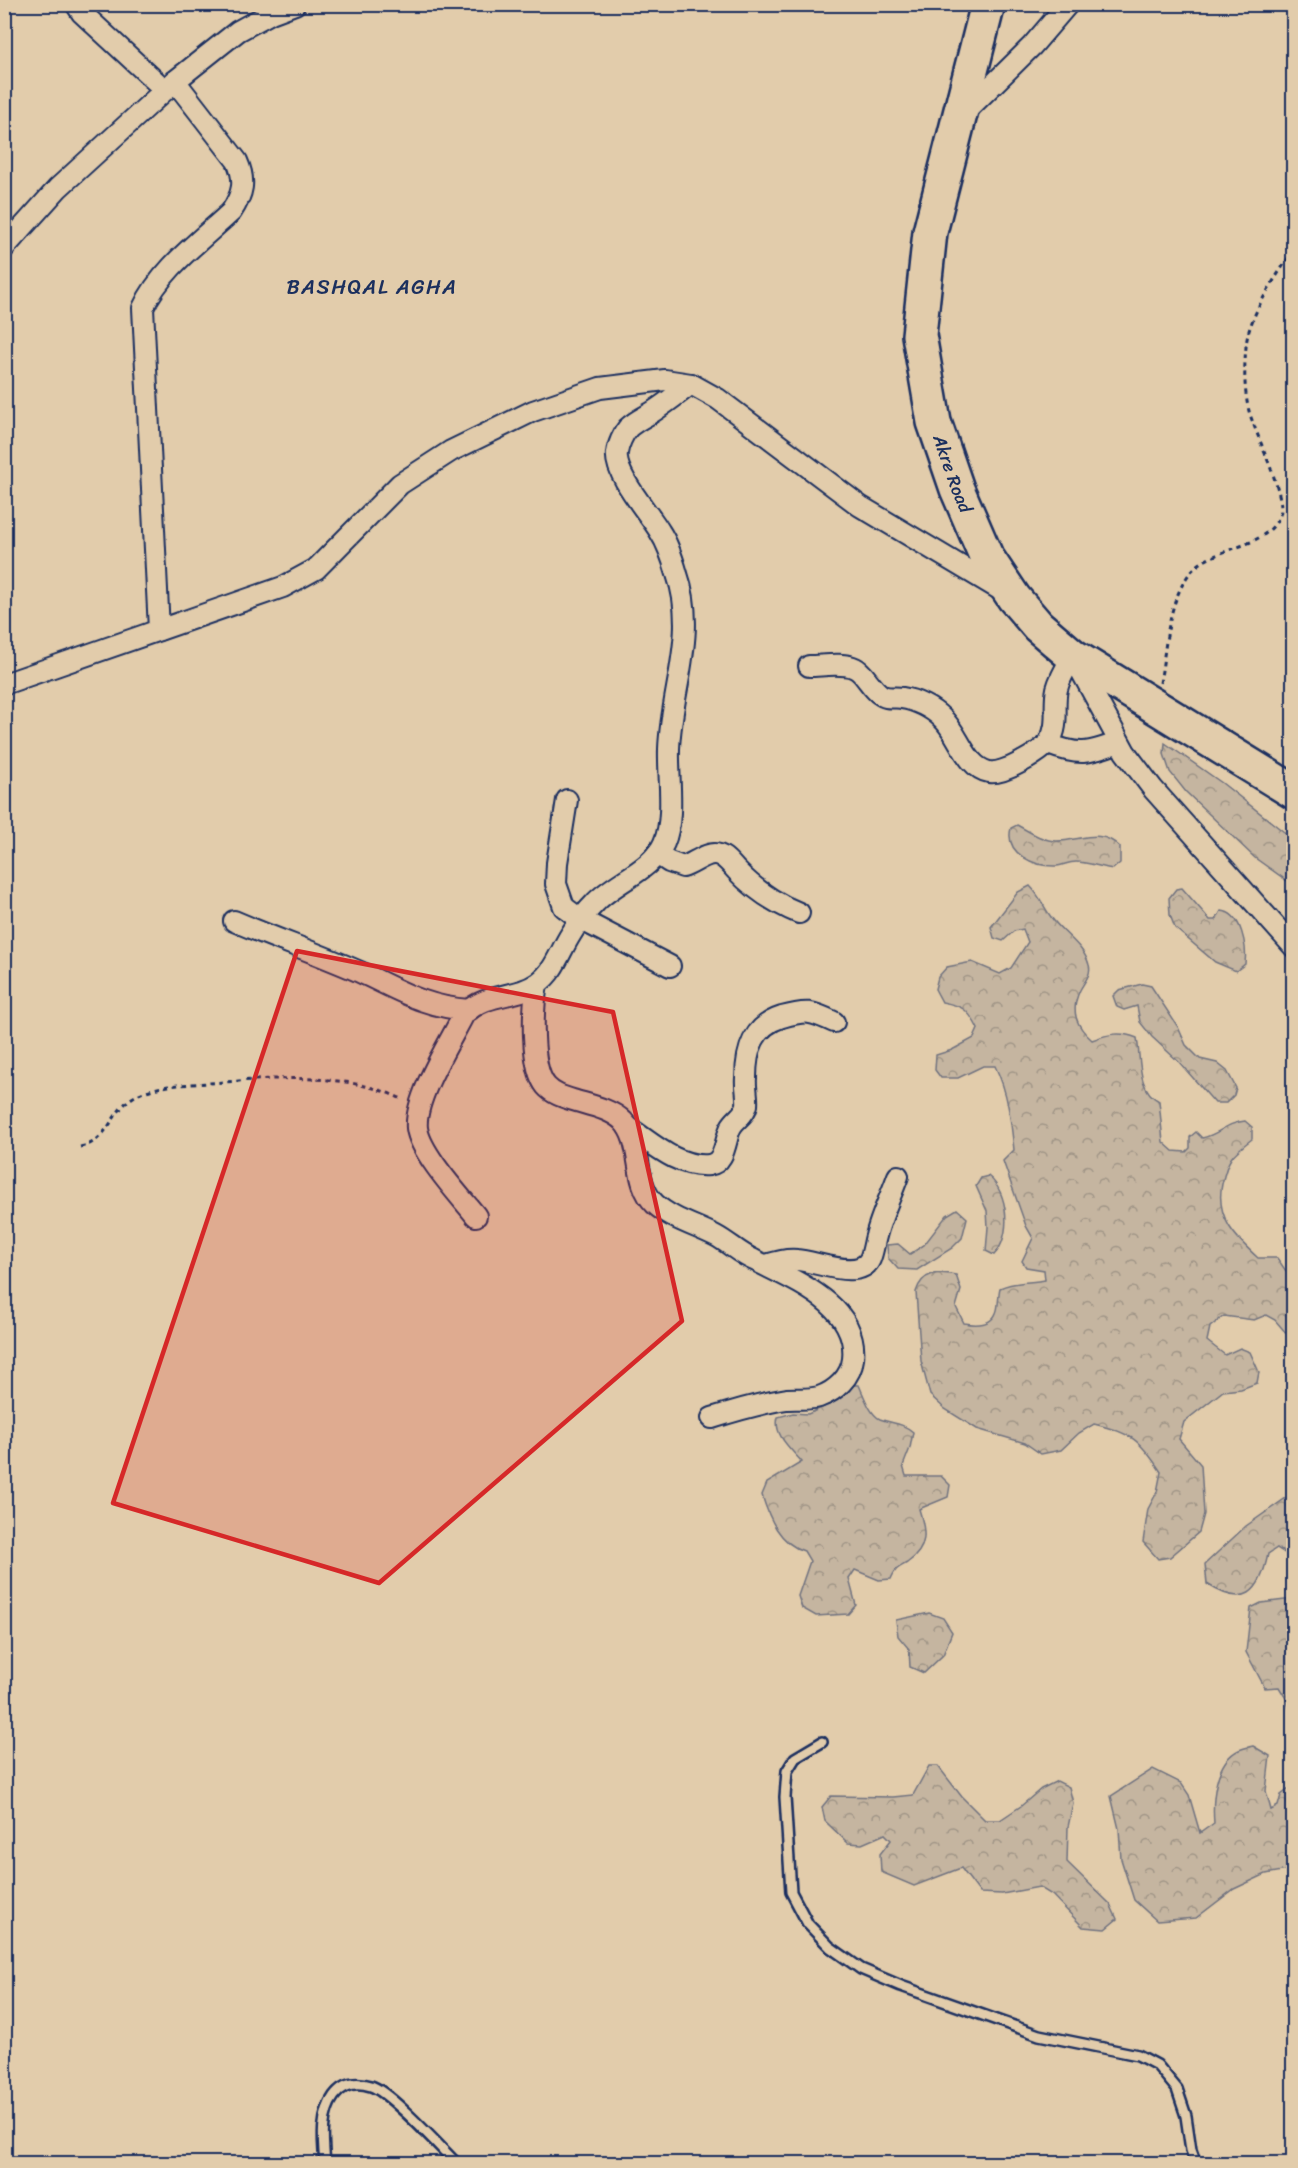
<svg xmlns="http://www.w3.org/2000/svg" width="1298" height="2168" font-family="Sriracha,sans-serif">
<defs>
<pattern id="forest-crowns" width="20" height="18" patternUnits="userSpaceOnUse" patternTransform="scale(1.5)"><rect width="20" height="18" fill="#c5b5a0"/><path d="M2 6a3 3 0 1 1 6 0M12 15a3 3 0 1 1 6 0" fill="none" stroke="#9f9486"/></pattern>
</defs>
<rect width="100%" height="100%" fill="#e2ccab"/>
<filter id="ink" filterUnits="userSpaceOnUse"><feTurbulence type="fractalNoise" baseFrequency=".0167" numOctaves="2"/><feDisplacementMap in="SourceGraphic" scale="12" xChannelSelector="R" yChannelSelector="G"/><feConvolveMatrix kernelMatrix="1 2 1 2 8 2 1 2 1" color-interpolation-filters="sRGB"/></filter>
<g filter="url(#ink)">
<g fill="url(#forest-crowns)" stroke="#70727f" stroke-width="1.5">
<polygon points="1165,743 1222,783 1293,839 1293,885 1255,858 1186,792 1170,772 1164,754"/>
<path d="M1017,825C1028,831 1043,841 1057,841C1081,841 1100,827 1120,847V863L1113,869C1101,867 1087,862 1076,862C1070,862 1063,865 1057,866C1035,867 1004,854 1011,828Z"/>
<path d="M1030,886C1040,896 1043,906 1051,917C1062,933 1084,945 1089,965C1092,974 1084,982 1080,990C1070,1011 1076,1026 1092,1040C1109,1034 1120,1031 1137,1038C1141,1061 1137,1089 1159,1101L1163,1142L1173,1151L1186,1152L1190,1148V1137L1196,1132L1202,1138C1220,1134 1225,1123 1245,1121L1252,1127V1139C1231,1155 1228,1158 1222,1184C1215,1217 1235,1237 1258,1258H1277L1293,1281V1341L1275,1320L1266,1315L1254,1320L1224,1316L1210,1327L1207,1341L1225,1355L1240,1348L1250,1352L1259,1372L1257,1383L1241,1389L1223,1391L1184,1422L1179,1439L1201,1465L1204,1514L1199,1532L1170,1557L1158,1559L1143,1542L1148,1509L1157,1492L1161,1472C1140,1440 1132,1433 1094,1424L1079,1433L1061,1450L1041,1454L1025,1443L977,1429L945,1409L930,1395L921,1361L916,1292C922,1272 938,1271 956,1275L961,1290L956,1307L964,1323C975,1325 991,1326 996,1313C999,1307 998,1295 1000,1288C1014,1281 1030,1283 1045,1280L1044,1270L1026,1267L1022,1261L1033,1238L1026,1226L1003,1161L1014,1150C1011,1121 1008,1092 995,1066H983L958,1078H941L935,1070L936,1055L952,1050L974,1038L978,1029C968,1009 963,1006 942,1002L935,989L938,977L947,967L972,962L1000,974L1011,968L1028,942L1023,929L1014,931L1003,941L994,938L991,927L1018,892Z"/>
<path d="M1182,888L1210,920H1216L1221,911C1242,912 1247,948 1245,964L1236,971L1215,962L1175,928L1170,915L1169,898L1176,889Z"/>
<polygon points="1142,984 1151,986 1178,1027 1186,1045 1200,1059 1217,1063 1227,1071 1236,1088 1234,1095 1226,1103 1215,1103 1179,1062 1152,1037 1140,1022 1137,1006 1124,1010 1117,1007 1113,996 1119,990"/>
<path d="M988,1176C1009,1192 1012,1237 994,1255L986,1251L988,1227L987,1211L976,1186L981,1178Z"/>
<polygon points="957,1209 967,1218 962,1238 952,1248 917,1270 898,1269 888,1258 887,1245 898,1244 910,1254 924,1245 947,1215"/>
<path d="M844,1385H859C864,1396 870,1414 880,1419C893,1424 901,1422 913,1432L910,1448L903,1466L906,1476H941L950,1485L948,1497L919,1509C926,1531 929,1548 907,1563C897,1569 896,1568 891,1579L879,1580L855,1570L849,1579L856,1605L848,1614L816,1616L802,1608L798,1596L810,1561L804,1551C780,1544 769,1518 762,1495L767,1483L802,1462C791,1449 773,1435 778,1417L793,1413L808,1414L824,1407Z"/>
<path d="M1293,1493V1570L1288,1555L1277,1548L1268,1554C1260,1593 1245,1609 1207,1584L1205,1564L1246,1526Z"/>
<polygon points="1293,1599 1294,1599 1293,1722 1287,1700 1279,1687 1265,1688 1246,1652 1251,1608 1261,1603"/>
<polygon points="929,1613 943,1618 952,1632 943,1655 924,1673 910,1667 909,1649 898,1636 896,1620"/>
<path d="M1253,1746L1270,1756L1266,1791L1271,1810L1278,1806L1281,1795L1293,1786V1869L1266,1874L1234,1889L1196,1918L1157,1921L1134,1900L1121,1859L1119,1829L1111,1796L1153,1769L1181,1783L1189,1795L1200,1833L1214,1823C1212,1800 1215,1761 1239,1750C1244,1748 1249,1747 1253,1746Z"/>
<polygon points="929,1766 938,1766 962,1797 985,1820 1000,1820 1021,1806 1041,1789 1057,1781 1069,1787 1073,1803 1068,1827 1067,1862 1110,1904 1117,1919 1105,1929 1083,1927 1052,1895 1039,1887 1002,1894 980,1893 961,1868 914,1886 881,1872 880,1854 891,1840 885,1834 862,1844 848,1843 825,1821 822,1807 831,1796 893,1797 913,1795"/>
</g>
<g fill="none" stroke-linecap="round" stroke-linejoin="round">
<g stroke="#1b2f5e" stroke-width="14">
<g id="service">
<polyline points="822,1742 795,1758 787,1771 785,1797 791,1892 808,1924 830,1947 861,1969 901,1986 1039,2035 1138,2055 1157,2065 1177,2089 1186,2116 1191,2150 1196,2164"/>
<path d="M325,2164C323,2141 320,2115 334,2096C343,2084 356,2081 371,2086C390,2092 440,2147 457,2164"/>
</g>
</g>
<g stroke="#1b2f5e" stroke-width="24">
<g id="minor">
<polyline points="76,4 82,13 165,90"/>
<polyline points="962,115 1032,46 1068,4"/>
<polyline points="4,248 58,188 175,81 238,31 271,13 295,4"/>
<path d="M159,630L143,308C161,269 200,241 231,212C243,194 246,181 237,161L175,81"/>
<path d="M809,666C822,666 843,662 855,668C864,672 871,688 880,694C887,700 894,696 902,698C916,700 932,708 942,718C959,733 965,767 989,772C1003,775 1040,753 1049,742C1060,725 1053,707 1057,689C1060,677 1067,666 1073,656L1125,752L1153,789L1294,947"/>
<polyline points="4,684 283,587 316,569 400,484 451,451 533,411 600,388 665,380 691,384 718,399 860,506 1004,592"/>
<path d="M1048,744C1079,756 1088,754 1119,742"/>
<polyline points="567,800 557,863 556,884 564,907 580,919 670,966"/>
<path d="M657,854L669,862L683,867C693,864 704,854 714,854C724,854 730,864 736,870C754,889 774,903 799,913"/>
<path d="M234,921C276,939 319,954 360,972C399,990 424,1007 469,1010"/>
<path d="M537,984C533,1007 530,1067 546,1086C553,1094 563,1097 573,1100C589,1105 611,1109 623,1121C644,1143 632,1182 655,1204C671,1219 697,1226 716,1236C729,1243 740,1254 754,1260C792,1280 859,1304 853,1359C851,1377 836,1391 819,1397C808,1400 797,1398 787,1399C762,1403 737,1410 712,1418"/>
<path d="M628,1127C652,1143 678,1168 709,1165C726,1163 725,1138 731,1127C735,1119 745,1115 747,1105C748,1096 745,1087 746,1078C746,1050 753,1026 782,1017C807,1010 811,1011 834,1022"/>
<path d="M476,1216C460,1196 420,1153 417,1128C414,1098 450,1042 464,1014C489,991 515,999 538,983C555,971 560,951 571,934C578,922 586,912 596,902C615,882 653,869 664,843C675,818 668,776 669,749C671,689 698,634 677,574C673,560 668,544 660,532C649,513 614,475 617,453C618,445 623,434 628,428C634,422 644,417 651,413C665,404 678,394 691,384"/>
<path d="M766,1265C776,1262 786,1259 797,1260C816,1261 860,1281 870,1259C873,1252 874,1243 876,1236C881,1216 891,1196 898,1176"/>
</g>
</g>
<g stroke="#1b2f5e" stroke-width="38">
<g id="trunk">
<path id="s1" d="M988,4L930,232L919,335L934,422L957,489L986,556L1014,598L1038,626L1073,656L1294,792"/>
</g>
</g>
<g stroke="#1b2f5e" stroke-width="3" stroke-dasharray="4.5 4.5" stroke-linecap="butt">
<path d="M1160,683C1166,649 1167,607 1187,577C1208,544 1264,553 1280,515C1287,497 1255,433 1249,411C1244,391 1244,367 1246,347C1248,315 1277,276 1294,249"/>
<path d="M80,1147C108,1142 111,1112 132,1098C153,1084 185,1085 209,1083C274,1079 343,1070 404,1100"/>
</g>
<use href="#service" stroke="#e2ccab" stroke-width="9"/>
<use href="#minor" stroke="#e2ccab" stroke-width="20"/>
<use href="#trunk" stroke="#e2ccab" stroke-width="33"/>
</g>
</g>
<path fill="#d62828" fill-opacity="0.2" stroke="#d62828" stroke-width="4.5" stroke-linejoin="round" d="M297,951L613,1012L682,1321L379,1583L113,1503Z"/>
<g text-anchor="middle" stroke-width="4.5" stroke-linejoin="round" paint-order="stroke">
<g font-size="18" fill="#1b2f5e" stroke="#e2ccab">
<text dy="6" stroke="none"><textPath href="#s1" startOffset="482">Akre Road</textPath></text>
</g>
<g font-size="21" letter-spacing="1.5" fill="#1b2f5e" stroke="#e2ccab">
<text x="372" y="294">BASHQAL AGHA</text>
</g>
</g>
<rect width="1298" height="2168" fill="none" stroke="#e2ccab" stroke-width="24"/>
<rect x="12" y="12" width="1274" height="2144" fill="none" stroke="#1b2f5e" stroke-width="2" filter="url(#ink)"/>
</svg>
